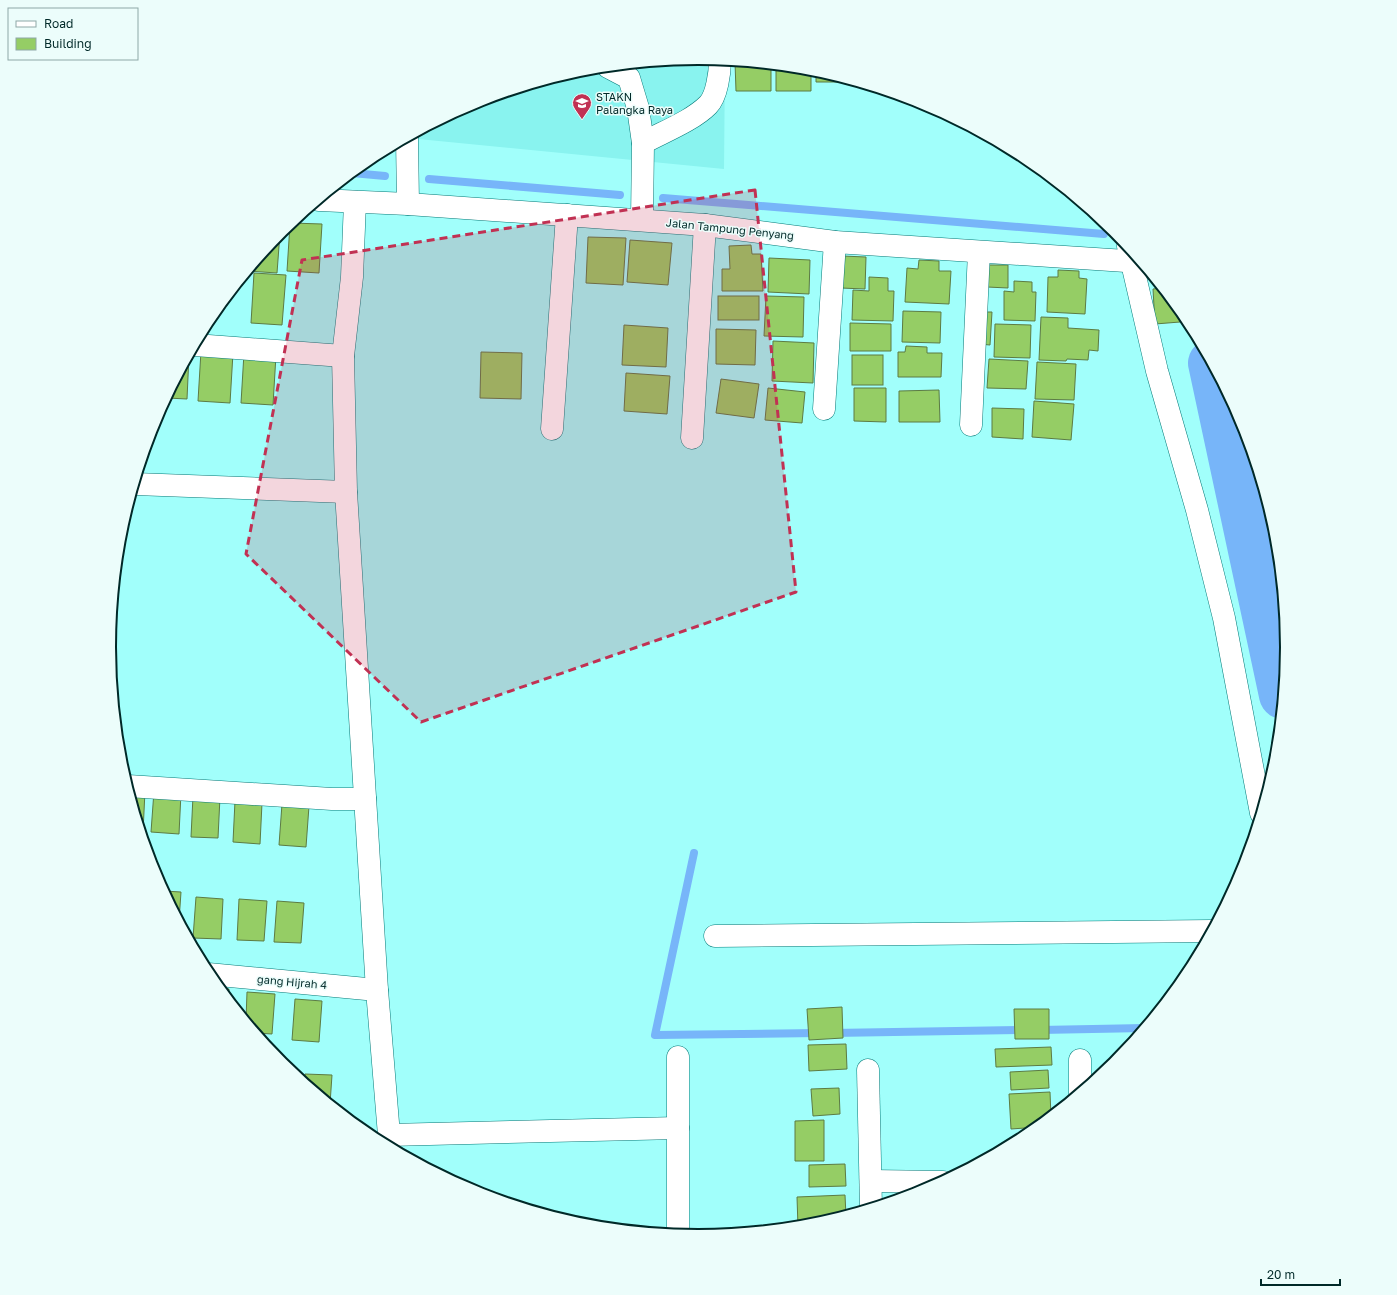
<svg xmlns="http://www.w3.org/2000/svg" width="1397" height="1295" font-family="'Golos Text',sans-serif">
<rect width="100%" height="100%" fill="#a1fffb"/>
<polygon fill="#89f3ef" points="699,58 725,61 724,169 408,138 473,103 584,69"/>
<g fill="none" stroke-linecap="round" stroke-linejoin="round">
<g stroke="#77b5f9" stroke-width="8">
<polyline points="352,173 385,176"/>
<polyline points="429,179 620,195"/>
<polyline points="663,198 1104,234"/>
<polyline points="694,853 655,1035 818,1033"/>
<polyline points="1040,1030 1145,1028"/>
<polyline points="832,1033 1024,1030"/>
</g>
<polyline stroke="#77b5f9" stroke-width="48" points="1212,363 1283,695"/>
</g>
<g fill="#95cd65" stroke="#5c7b43">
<polygon points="735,62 771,65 771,91 736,91"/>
<polygon points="776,66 811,69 811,91 776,91"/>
<polygon points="816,70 849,80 849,82 816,82"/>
<polygon points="291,223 322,224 319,273 287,271 290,224"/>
<polygon points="280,233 277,273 248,271"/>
<polygon points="588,237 626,238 623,285 586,283"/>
<polygon points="630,240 672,243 668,285 627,282"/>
<polygon points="751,245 752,254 761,254 763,291 722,291 722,269 730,269 729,246"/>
<polygon points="842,256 866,257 865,289 841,288"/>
<polygon points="769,258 810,260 809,294 768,292"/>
<polygon points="919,260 939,261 939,271 951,271 949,304 905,302 907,268 918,269"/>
<polygon points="988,265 1008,265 1008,288 987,287"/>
<polygon points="1058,270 1079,271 1079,278 1087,279 1085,314 1047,312 1048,277 1058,277"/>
<polygon points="254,273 286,275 282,325 251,323"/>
<polygon points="869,277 888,278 888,291 894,291 893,321 852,320 853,290 869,291"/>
<polygon points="1014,281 1032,282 1032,292 1036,292 1035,321 1004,320 1004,291 1014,292"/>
<polygon points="1162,288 1179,309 1180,322 1155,324 1153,289"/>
<rect x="718" y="296" width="41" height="24"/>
<polygon points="766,296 804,297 803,337 764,336"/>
<polygon points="903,311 941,312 940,343 902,342"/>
<polygon points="981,312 992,312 990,345 979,344"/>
<polygon points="1041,317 1068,318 1068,328 1099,330 1098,351 1089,350 1088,360 1067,359 1066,361 1039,360"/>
<polygon points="850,323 891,324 891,351 850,351"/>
<polygon points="995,324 1031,325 1030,358 994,357"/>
<polygon points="624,325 668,328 666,367 622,365"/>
<polygon points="716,329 756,330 755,365 716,364"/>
<polygon points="773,341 814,343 813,383 772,381"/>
<polygon points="906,346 927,347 927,353 942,353 941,377 898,377 898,352 905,352"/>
<polygon points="201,351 233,353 230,403 198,401"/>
<polygon points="481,352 522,353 521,399 480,398"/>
<polygon points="244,353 276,355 273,405 241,403"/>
<polygon points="189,355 187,399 167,398"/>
<rect x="852" y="355" width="31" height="30"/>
<polygon points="989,359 1028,361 1026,389 987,388"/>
<polygon points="1037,362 1076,364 1074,400 1035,399"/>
<polygon points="626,373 670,376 667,414 624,411"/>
<polygon points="721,379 759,384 754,418 716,413"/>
<polygon points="768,388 805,392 802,423 765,420"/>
<polygon points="854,388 886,388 886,422 854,421"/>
<polygon points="939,390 940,422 899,422 899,391"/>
<polygon points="1034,401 1074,404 1071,440 1032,437"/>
<polygon points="992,408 1024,409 1023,439 992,437"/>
<polygon points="129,790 145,791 143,832 141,832"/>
<polygon points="154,791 181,793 179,834 151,832"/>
<polygon points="193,796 220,797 218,838 191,837"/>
<polygon points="235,801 262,803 260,844 233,842"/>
<polygon points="282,804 309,806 306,847 279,845"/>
<polygon points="164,891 181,892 179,921"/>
<polygon points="196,897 223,899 221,939 193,938"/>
<polygon points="239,899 267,901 264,941 237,940"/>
<polygon points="277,901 304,903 301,943 274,942"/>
<polygon points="219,988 229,989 228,999"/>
<polygon points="247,992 275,994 272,1034 256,1033 246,1020"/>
<polygon points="295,999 322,1001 319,1042 292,1040"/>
<polygon points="842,1007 843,1038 809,1040 807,1009"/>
<polygon points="1014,1009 1049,1009 1049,1039 1015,1039"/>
<polygon points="846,1044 847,1069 809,1071 808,1045"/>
<polygon points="1051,1047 1052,1065 996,1067 995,1049"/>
<polygon points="1048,1070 1049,1088 1011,1090 1010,1072"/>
<polygon points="305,1074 332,1075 330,1104 304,1083"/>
<polygon points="839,1088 840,1114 813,1116 811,1089"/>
<polygon points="1050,1092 1051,1117 1039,1127 1011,1129 1009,1094"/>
<polygon points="824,1120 824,1161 795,1161 795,1121"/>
<polygon points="845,1164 846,1186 809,1187 809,1165"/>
<polygon points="899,1186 924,1192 899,1200"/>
<polygon points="845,1195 846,1216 813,1226 798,1227 797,1197"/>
</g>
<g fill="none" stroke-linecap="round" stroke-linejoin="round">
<g stroke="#067b79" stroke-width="23">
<g id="minor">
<polyline points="608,67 629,78 638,108 643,143 642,220"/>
<polyline points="407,138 408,204"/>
<path d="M643,143C663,132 692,121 708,105C717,96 720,72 720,60"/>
<polyline points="319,200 408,204 705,225 835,242 1141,262"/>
<polyline points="1128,246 1157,371 1197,510 1224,618 1261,813"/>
<polyline points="195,345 343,356 352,277 355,202"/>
<polyline points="343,356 346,492 377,990 389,1135 388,1147"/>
<polyline points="824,409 835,242"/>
<polyline points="971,425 979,252"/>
<polyline points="552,429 567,215"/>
<polyline points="692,438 705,225"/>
<polyline points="135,484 346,492"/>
<polyline points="128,786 332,799 365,799"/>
<polyline points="715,936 1212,931"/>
<polyline points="208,974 377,990"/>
<polyline points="678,1057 678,1235"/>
<polyline points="868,1070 871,1208"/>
<polyline points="1080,1093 1080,1060"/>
<polyline points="389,1135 678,1128"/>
<polyline points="871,1181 943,1182"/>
</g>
</g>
<use href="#minor" stroke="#fff" stroke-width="22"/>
</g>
<path fill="#c13153" fill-opacity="0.2" stroke="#c13153" stroke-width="3" stroke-dasharray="8 5" stroke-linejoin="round" d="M755,190L796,592L421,722L246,554L302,260Z"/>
<defs>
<g id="university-pin" transform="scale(1)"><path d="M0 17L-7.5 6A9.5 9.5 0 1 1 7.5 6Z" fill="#c13153" stroke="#ecfdfb"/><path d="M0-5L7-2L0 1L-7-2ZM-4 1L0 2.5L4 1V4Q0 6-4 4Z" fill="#fff"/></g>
</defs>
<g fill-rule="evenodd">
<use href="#university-pin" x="582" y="103"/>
</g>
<g text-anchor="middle" stroke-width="3" stroke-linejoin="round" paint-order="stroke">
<g font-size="11" fill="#002928" stroke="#ecfdfb" text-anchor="start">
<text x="596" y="101">STAKN<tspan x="596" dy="13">Palangka Raya</tspan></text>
</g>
<g font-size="11" fill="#002928" stroke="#ecfdfb">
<text transform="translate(730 229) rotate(6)" y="4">Jalan Tampung Penyang</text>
<text transform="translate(292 982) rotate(5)" y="4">gang Hijrah 4</text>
</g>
</g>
<path d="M0 0H1397V1295H0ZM116 647a582 582 0 1 1 1164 0a582 582 0 1 1-1164 0Z" fill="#ecfdfb" fill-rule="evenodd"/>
<path fill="none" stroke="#002928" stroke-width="2" d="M116 647a582 582 0 1 1 1164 0a582 582 0 1 1-1164 0Z"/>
<rect x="8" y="8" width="130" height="52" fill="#ecfdfb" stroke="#8ea8a7"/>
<rect x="16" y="21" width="20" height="6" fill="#ffffff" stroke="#8ea8a7"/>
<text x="44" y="28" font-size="12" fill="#002928">Road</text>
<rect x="16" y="38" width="20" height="12" fill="#95cd65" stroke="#8ea8a7"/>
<text x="44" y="48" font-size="12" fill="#002928">Building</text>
<path d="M1261 1279v6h79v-6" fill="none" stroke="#002928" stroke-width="2"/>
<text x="1267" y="1279" font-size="12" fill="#002928" stroke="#ecfdfb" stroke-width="3" paint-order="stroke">20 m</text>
</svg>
